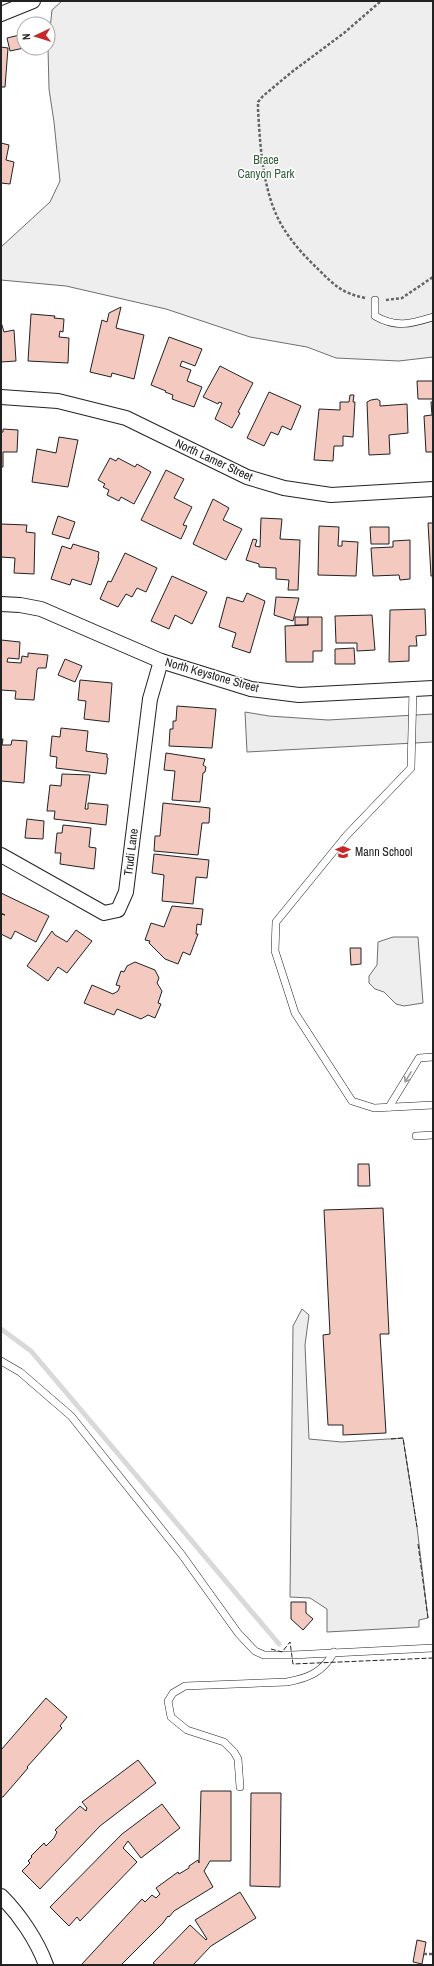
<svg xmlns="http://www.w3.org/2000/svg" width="434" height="1966" font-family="'Archivo Narrow',sans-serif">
<rect width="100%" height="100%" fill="#fff"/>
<g fill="#eee" stroke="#6f6f6f">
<polygon points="62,1 433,1 433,357 399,361 336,358 307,347 250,337 166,309 66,286 1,280 1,247 50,202 60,181 54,122 49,89 48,48 52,10"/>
<polygon points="393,937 418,937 423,1003 404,1006 396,1004 384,992 375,989 369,983 369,976 377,965 378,942"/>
</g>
<g fill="#ededed" stroke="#6f6f6f">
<polygon points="245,712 269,716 328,720 433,714 433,742 247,752"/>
<polygon points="302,1309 309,1315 305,1345 309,1439 342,1442 403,1438 417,1527 428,1618 419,1620 419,1627 327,1632 327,1609 310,1598 290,1597 293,1326"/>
</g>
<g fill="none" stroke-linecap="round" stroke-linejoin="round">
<polyline stroke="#d9d9d9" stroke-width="5" points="1,1329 31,1351 279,1644"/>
</g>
<g fill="#f3c9c0" stroke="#222">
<polygon points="24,34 24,48 10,51 7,38"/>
<polygon points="1,47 8,48 5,87 1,87"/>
<polygon points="1,143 9,145 6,160 14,162 10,184 1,183"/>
<polygon points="121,307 116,328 144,335 134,379 112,373 111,377 90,372 102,320 107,322 109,313"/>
<polygon points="31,314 55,316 54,318 64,319 63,332 60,331 59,337 69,338 68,363 28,361"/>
<polygon points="1,322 4,332 14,330 16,361 1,362"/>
<polygon points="169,337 202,349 195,366 182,361 180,366 191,370 187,381 202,387 194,407 172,399 173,395 165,392 166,391 151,385"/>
<polygon points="220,366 253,383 238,412 240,413 232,428 215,419 222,403 219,402 218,404 203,397"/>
<polygon points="417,381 433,381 433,399 418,399"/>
<polygon points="269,392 301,406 291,430 282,426 278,435 271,432 264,446 247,438"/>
<polygon points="350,395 354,395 353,402 355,402 353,437 343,436 343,446 334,446 333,461 314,460 319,409 340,410 340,402 349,402"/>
<polygon points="377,399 380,401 380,406 407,404 408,433 389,435 390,454 369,455 367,402 371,400"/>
<polygon points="431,402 433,402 433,452 426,452 424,416 432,415"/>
<polygon points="3,429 18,430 17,452 3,452 3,467 1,467 1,432 3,432"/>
<polygon points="59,437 78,440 68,487 32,482 37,449 56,453"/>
<polygon points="110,458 116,461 118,458 135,467 137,464 151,472 134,504 121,497 119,501 107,495 109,490 103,487 105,484 98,480"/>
<polygon points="166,470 184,479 174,498 192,507 183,525 187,526 181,539 141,520"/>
<polygon points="213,499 229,508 223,520 242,529 226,560 193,544"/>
<polygon points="58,516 75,522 69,539 52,534"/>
<polygon points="261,518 282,519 280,539 300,540 298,590 288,590 289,580 276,579 276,568 259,567 259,564 246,560 253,539 257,540 255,546 260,547"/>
<polygon points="428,523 433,523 433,576 431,576"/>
<polygon points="1,524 27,525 26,532 35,533 34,574 14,573 15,558 1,557"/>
<polygon points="319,526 339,527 338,546 342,546 342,541 358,542 356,576 318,575"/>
<polygon points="370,527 389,527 389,544 371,544"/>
<polygon points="410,540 410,579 400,580 399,575 373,576 371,548 393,547 393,541"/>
<polygon points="73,544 99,552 98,558 99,558 91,585 72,579 70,585 51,579 62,546 71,549"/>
<polygon points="125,553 157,568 146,592 137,588 132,597 126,594 118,607 100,599 108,581 111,582"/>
<polygon points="172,576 207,592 192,624 175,615 169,629 151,621"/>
<polygon points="247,593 265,601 250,653 232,647 236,633 219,627 227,597 243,602"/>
<polygon points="276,597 299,598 293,621 274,615"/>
<polygon points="425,609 426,635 416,636 417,646 409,646 409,661 389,662 390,610"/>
<polygon points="372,615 375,650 357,651 357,643 336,643 335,616"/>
<rect x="295" y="617" width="13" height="8"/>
<polygon points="308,617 322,617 322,651 313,651 313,662 286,662 285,626 308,625"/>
<polygon points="1,640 20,642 19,659 8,658 7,662 21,663 22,656 28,657 28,653 48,655 46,668 38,668 37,670 34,700 15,699 16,691 1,690"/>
<polygon points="354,648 355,664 335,664 335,649"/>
<polygon points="65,659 82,666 75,682 58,675"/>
<polygon points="80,680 112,683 109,722 84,719 86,701 78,700"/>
<polygon points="177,706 216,709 212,748 169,746 170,729 173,729 173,721 176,721"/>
<polygon points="61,728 88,731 86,751 107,754 107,758 108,758 106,774 56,768 57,757 50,756 52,736 60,737"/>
<polygon points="1,739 3,739 2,745 11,745 12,740 27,741 24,783 1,781"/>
<polygon points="166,753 205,759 203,765 206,767 205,772 203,773 200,802 172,800 175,771 164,770"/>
<polygon points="62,774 90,775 85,809 88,809 88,803 108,805 106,825 54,819 55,811 47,811 50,785 61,786"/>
<polygon points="163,803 210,808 209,823 202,823 198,855 154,851 155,836 160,836"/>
<polygon points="27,819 44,821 43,839 25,838"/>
<polygon points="63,825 91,828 89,847 96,848 94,869 60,864 61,853 55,853 57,833 62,833"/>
<polygon points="154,854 209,860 207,878 196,877 193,904 162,901 164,875 152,873"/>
<polygon points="1,893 49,916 36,942 15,931 11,939 1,934 1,914 5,915 1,913"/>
<polygon points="172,906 203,909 201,925 197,924 196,934 198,934 190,955 183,952 178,964 165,959 149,943 150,941 145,940 151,923 164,927"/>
<polygon points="76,930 92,941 67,973 58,967 48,981 27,966 52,931 55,935 67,942"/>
<polygon points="350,948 361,948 361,964 351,965"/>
<polygon points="135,962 155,970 159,978 157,983 162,991 158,1003 161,1004 155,1018 148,1015 141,1019 117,1009 114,1015 84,1003 92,985 113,994 118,991 120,986 116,985 121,971 124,972 127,966"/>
<polygon points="358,1164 369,1164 370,1186 358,1186"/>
<polygon points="383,1208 389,1334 380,1334 386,1433 343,1435 343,1425 328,1425 323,1335 330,1334 324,1210"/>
<polygon points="291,1602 306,1602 306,1613 313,1619 303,1630 291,1619"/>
<polygon points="46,1698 67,1717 60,1726 62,1728 27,1767 28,1768 3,1797 1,1797 1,1750"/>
<polygon points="138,1760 156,1783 100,1826 40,1889 22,1871 30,1863 28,1861 32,1857 31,1856 44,1843 46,1846 54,1838 57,1832 55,1830 80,1806 86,1811 87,1808 82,1802"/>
<polygon points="201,1791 231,1791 231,1861 210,1861 204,1871 213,1887 174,1911 169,1917 168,1916 163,1923 121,1965 83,1965 82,1964 142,1899 145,1902 152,1895 156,1898 160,1894 156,1888 178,1872 179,1874 189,1868 189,1866 198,1860 199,1863"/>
<polygon points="251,1793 281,1793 280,1887 250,1886"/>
<polygon points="162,1804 180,1828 141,1858 128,1841 123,1848 137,1862 80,1921 77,1917 69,1926 50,1907 122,1834"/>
<polygon points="240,1892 256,1918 211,1946 193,1965 156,1965 153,1963 190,1925 206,1940 207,1939 195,1920"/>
<polygon points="417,1940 426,1942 422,1964 413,1962"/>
</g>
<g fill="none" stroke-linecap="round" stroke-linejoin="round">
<g stroke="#222" stroke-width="8">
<g id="service">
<path d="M375,300V316C396,328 410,324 433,317"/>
<polyline points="413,689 411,768 346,836 276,922 275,951 295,1013 352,1101 374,1108 433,1105"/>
<polyline points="389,1107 419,1058 433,1057"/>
<polyline points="416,1136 433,1135"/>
<polyline points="1,1361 20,1372 71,1416 182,1555 238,1633 255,1651 264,1655 292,1655 433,1648"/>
<path d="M240,1787L238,1759L234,1752L224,1742L187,1730L171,1717L168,1701L173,1693L185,1686L287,1682C309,1678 323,1672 334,1652"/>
</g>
</g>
<g stroke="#222" stroke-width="16">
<g id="minor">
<polyline points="1,14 33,1"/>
<polyline points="1,397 58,401 126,418 247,477 284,488 331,495 433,489"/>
<polyline points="1,604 20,605 41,609 161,661 251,689 299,695 433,688"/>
<polyline points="1,855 104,913 118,910 126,892 150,699 161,661"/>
<path d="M1,1896C19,1914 37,1940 46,1965"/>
</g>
</g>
<g stroke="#646464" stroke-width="2.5" stroke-dasharray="3 2" stroke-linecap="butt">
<path d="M365,298C342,293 335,286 319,270C303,255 285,235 276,214C262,182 260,143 258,109V102L263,96L293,71L344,33L381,1"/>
<polyline points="386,300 402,298 433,277"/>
<polyline points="424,1954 433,1954"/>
</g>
<use href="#service" stroke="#fff" stroke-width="7"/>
<use href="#minor" stroke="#fff" stroke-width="14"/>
<g stroke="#222" stroke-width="1" stroke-dasharray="5 2" stroke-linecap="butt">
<polyline points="391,1439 403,1438 417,1527"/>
<polyline points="418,1544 428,1618"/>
<polyline points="271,1649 282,1652 290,1642 293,1664 433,1658"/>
</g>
</g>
<defs><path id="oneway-shaft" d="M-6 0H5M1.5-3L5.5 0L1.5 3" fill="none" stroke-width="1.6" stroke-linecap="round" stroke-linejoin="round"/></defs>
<use stroke="#9c9c9c" href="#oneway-shaft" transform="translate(408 1077) rotate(122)"/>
<defs>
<g id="school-bare" transform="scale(1.2)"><path d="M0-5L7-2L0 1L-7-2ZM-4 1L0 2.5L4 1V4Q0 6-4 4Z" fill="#c62828" stroke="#fff" stroke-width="2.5" paint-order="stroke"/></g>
</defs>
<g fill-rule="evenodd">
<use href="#school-bare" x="343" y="852"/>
</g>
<g text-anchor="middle" stroke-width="3" stroke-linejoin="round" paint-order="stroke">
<g font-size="12" fill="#2f5e38" stroke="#fff">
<text x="266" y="164">Brace<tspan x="266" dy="14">Canyon Park</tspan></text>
</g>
<g font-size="12" fill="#222" stroke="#fff">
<text transform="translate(214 460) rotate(25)" y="4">North Lamer Street</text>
<text transform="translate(212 675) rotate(16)" y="4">North Keystone Street</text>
<text transform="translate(131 852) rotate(-83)" y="4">Trudi Lane</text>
</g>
<g font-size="12" fill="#222" stroke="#fff" text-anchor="start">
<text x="355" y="856">Mann School</text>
</g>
</g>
<rect width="434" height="1966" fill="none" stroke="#222222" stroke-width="4"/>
<g transform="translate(36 36) rotate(266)"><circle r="19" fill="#ffffff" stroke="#a7a7a7"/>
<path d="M0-3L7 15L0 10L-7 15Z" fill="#c62828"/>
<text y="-6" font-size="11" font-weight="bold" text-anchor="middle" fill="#222222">N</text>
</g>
</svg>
